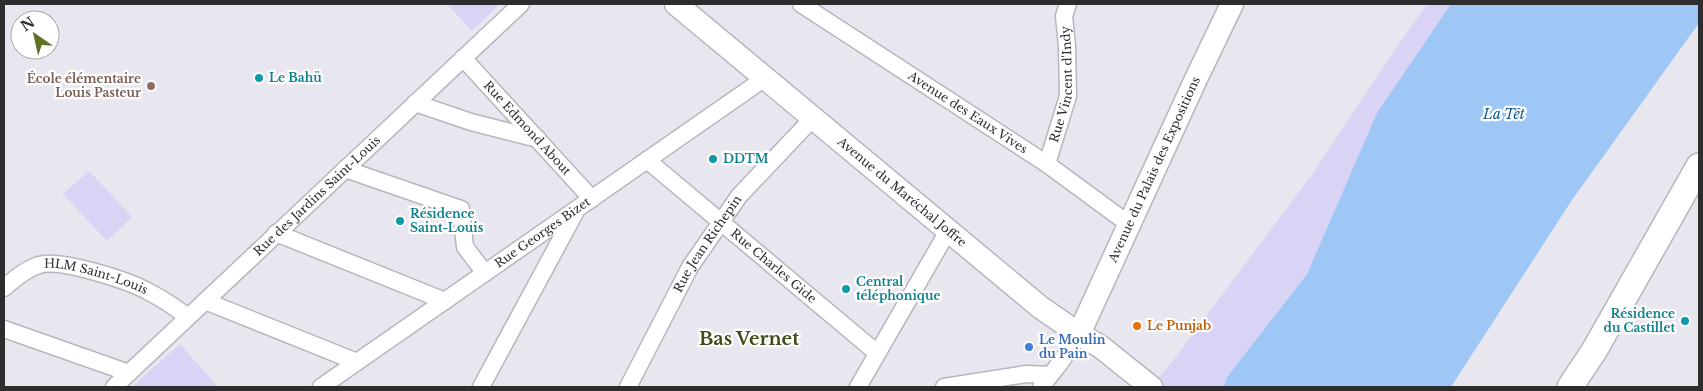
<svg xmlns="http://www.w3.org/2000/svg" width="1703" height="391" font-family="'Libre Baskerville',serif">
<rect width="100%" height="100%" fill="#e8e7ef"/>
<g fill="#d9d4f5">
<polygon points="447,4 500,4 472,31"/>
<polygon points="1427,4 1451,4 1342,193 1307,274 1227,377 1224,387 1151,387 1175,358 1315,170 1394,51"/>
<polygon points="89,171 132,217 107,241 63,194"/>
<polygon points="180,344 218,387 132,387"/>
</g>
<polygon fill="#9fc7f5" points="1451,4 1699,4 1699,23 1572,200 1451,387 1224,387 1227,377 1307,274 1377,113"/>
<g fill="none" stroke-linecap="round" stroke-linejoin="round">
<g stroke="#b7b6be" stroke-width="19">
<g id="street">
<path id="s1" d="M801,4L1047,164L1130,225"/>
<path id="s2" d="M463,58L592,199"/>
<polyline points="415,103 471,122 538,139"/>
<path id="s3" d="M647,160L877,353"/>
<path id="s4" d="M1047,164L1068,96L1067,46L1064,16L1068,4"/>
<polyline points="345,169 461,209 465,247 485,273"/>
<polyline points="276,233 445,301"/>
<path id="s5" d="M4,288C14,279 26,269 39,265C59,258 130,281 149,292C163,299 176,308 188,317"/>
<polyline points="205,301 357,362"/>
<polyline points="4,329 129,373"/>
<path id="s6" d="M114,387L521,4"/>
<path id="s7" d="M321,387L765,78"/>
<polyline points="481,387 575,213"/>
<path id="s8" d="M628,387L690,267L739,196L813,118"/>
<polyline points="858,387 948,231"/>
<polyline points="944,387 1026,374 1050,375"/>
<polyline points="1041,387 1060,363 1079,334"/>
</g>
</g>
<g stroke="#b7b6be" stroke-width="25">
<g id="secondary">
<path id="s9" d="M676,4L1040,307L1079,334L1101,347L1151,387"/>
<path id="s10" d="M1079,334L1195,81L1232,4"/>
</g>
</g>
<g stroke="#b7b6be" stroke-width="28">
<polyline id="primary" points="1570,387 1594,351 1699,166"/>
</g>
<use href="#street" stroke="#fff" stroke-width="16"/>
<use href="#secondary" stroke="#fff" stroke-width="22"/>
<use href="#primary" stroke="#fff" stroke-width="25"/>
</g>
<g fill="#0f9aa8" stroke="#fff" stroke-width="2">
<circle cx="259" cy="78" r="5"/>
<circle cx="713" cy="159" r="5"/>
<circle cx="400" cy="221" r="5"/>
<circle cx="846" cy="289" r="5"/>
<circle cx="1685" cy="321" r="5"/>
</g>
<circle fill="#8d6e63" stroke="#fff" stroke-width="2" cx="151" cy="86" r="5"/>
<circle fill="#e8710a" stroke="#fff" stroke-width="2" cx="1137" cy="326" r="5"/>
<circle fill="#3f7fe0" stroke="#fff" stroke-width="2" cx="1029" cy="347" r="5"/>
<g text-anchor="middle" stroke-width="4.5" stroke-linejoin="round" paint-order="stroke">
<g font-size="12" font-weight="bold" fill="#0d838f" stroke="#fff" text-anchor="start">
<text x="269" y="82">Le Bahü</text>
<text x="723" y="163">DDTM</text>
<text x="410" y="218">Résidence<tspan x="410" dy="14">Saint-Louis</tspan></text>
<text x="856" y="286">Central<tspan x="856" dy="14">téléphonique</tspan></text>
<text x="1675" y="318" text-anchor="end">Résidence<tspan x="1675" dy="14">du Castillet</tspan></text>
</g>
<g font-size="12" font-weight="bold" fill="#785e54" stroke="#fff" text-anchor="end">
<text x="141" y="83">École élémentaire<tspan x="141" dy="14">Louis Pasteur</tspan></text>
</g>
<g font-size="12" fill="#2d2d30" stroke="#fff">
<text dy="4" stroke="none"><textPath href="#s4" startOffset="82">Rue Vincent d'Indy</textPath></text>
<text dy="4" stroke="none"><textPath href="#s1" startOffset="199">Avenue des Eaux Vives</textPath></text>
<text dy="4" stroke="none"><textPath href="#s2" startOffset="95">Rue Edmond About</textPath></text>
<text dy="4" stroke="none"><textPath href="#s10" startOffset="181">Avenue du Palais des Expositions</textPath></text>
<text dy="4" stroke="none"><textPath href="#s9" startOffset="294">Avenue du Maréchal Joffre</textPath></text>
<text dy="4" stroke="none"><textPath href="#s6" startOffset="279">Rue des Jardins Saint-Louis</textPath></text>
<text dy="4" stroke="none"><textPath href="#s7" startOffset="270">Rue Georges Bizet</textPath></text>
<text dy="4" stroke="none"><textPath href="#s8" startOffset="164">Rue Jean Richepin</textPath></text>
<text dy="4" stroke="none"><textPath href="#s3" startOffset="165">Rue Charles Gide</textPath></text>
<text dy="4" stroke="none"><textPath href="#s5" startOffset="101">HLM Saint-Louis</textPath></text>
</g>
<g font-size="12" font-weight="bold" fill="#c56008" stroke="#fff" text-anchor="start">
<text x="1147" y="330">Le Punjab</text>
</g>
<g font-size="12" font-weight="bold" fill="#366cbe" stroke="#fff" text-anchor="start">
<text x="1039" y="344">Le Moulin<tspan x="1039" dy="14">du Pain</tspan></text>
</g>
<g font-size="14" font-style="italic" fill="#085698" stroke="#fff">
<text x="1504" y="119">La Têt</text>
</g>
<g font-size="18" font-weight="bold" fill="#3e4c15" stroke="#fff">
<text x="749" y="345">Bas Vernet</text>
</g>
</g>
<rect width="1703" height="391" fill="none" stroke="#2d2d30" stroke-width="10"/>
<g transform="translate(35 35) rotate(326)"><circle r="24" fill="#ffffff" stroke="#ababac"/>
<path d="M0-4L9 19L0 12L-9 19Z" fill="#5d7120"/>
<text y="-8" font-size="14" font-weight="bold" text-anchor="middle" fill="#2d2d30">N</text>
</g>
</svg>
